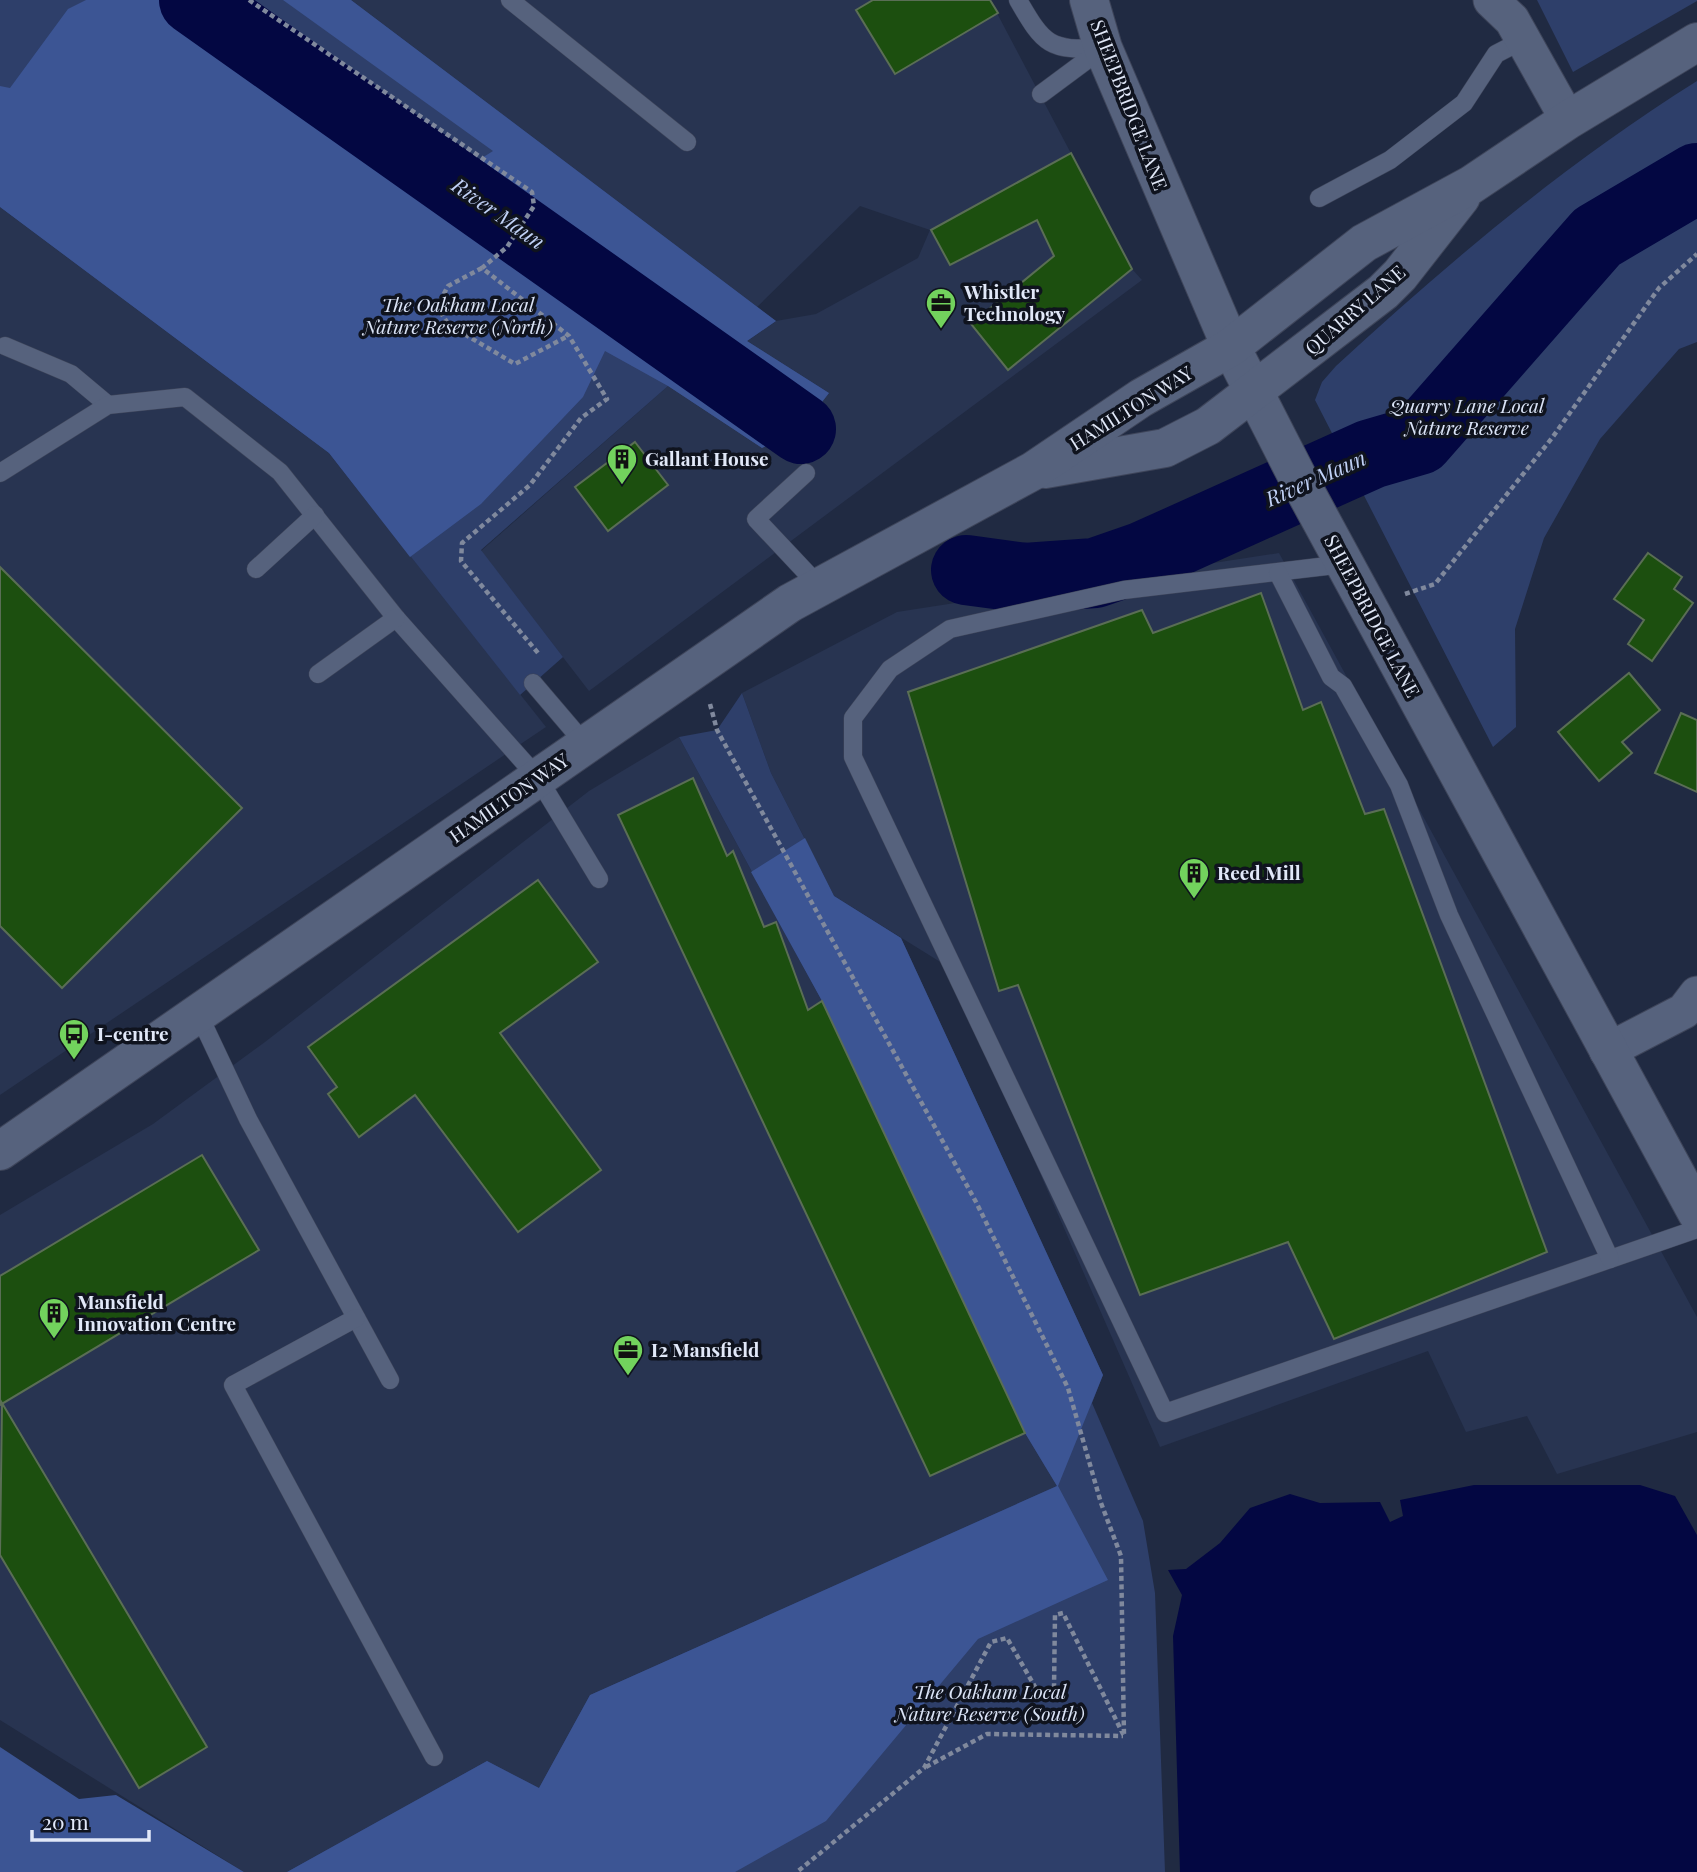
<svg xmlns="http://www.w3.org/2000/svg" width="1697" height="1872" font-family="'Playfair Display',serif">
<rect width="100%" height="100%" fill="#202a42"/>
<g fill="#283451">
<polygon points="351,0 990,0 1132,269 1142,280 589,691 481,551 668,386 762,448 829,393 747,341 776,321 816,314 918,258 930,230 860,206 757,307"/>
<polygon points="0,207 329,453 546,727 0,1095"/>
<polygon points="1279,553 1697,1317 1697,1432 1557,1474 1527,1416 1466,1432 1428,1351 1160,1447 950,968 834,896 771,773 742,693 897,612"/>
<polygon points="679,737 822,1001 1025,1433 1058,1486 590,1695 539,1788 487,1762 287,1872 244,1872 0,1720 0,1215 153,1124 265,1042 589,791"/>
</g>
<g fill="#2e3f6a">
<polygon points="0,0 351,0 776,321 747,341 829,393 801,429 762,448 668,386 481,550 563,657 520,695 329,453 0,207"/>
<polygon points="1537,0 1697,0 1697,1 1573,72"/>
<path d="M1697,81V342L1679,349L1600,439L1544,538L1515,629L1516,727L1493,747L1315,400L1322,382L1336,366C1449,262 1566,163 1697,81Z"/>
<polygon points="742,693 771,773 834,896 901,938 1103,1375 1092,1403 1143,1521 1155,1593 1165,1872 287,1872 487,1761 539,1788 590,1695 1057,1486 1025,1433 822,1001 679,737 717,730"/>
</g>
<g fill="#3c5594">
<polygon points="86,0 166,0 428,175 458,173 493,151 283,0 351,0 776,321 747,341 829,393 801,429 762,448 668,386 605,351 583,397 481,504 410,557 329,453 0,207 0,86 10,88 68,9"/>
<polygon points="805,838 834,896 901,938 1103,1375 1058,1486 1108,1580 978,1639 826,1821 735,1872 287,1872 487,1761 539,1788 590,1695 1057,1486 1025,1433 822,1001 751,872"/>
<polygon points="0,1747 79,1799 116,1795 244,1872 0,1872"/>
</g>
<polygon fill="#030742" points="1474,1485 1640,1485 1675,1496 1697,1535 1697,1872 1180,1872 1173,1636 1182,1595 1168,1570 1186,1569 1220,1543 1250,1508 1290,1494 1320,1503 1380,1502 1390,1522 1403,1516 1400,1500"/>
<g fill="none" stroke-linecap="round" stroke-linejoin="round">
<g stroke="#030742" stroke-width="70">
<polyline points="194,0 801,429"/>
<polyline points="966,570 1025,578 1095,573 1144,556 1371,454 1419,440 1597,237 1697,178"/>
</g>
</g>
<g fill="#1c4f0f" stroke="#5a6e55" stroke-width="2">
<polygon points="873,0 990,0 998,13 895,74 856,10"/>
<polygon points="1071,153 1132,269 1008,370 971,324 1054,256 1037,220 950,265 931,230"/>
<polygon points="635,442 668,485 608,531 575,487"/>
<polygon points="1648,553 1682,577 1674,589 1693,603 1652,661 1628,644 1644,620 1614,599"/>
<polygon points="0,567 242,808 62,988 0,926"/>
<polygon points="1261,593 1303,710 1321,702 1365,814 1384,809 1547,1252 1334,1339 1288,1242 1140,1295 1018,985 999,991 908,692 1142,610 1153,633"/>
<polygon points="1629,673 1660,710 1622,742 1632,753 1599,781 1558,732"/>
<polygon points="1681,713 1697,720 1697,792 1655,773"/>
<polygon points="693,778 727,856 733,851 764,927 776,922 808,1010 822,1001 1025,1433 930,1476 618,815"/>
<polygon points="538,880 598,962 500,1033 601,1170 518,1232 415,1095 359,1137 328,1094 337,1087 308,1047"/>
<polygon points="202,1155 259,1250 0,1405 0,1276"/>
<polygon points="2,1403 207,1747 139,1788 0,1555"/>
</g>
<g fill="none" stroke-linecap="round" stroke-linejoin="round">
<g stroke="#3e455a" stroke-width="19">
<g id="service">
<polyline points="510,0 687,142"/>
<path d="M1018,0C1044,45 1049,51 1103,48"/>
<polyline points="1041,94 1103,48"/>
<polyline points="1319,198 1390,160 1464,103 1496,54 1523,40"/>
<polyline points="5,346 71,374 108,405"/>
<polyline points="0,473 108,405 185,397 280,472 396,618 538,778 599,879"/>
<polyline points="806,473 756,519 818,585"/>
<polyline points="1344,564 1124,590 950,629 890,669 853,718 853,757 1165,1413 1697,1229"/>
<polyline points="256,569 315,515"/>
<polyline points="1278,573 1331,677 1343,686 1399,785 1449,915 1610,1259"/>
<polyline points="318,674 396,618"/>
<polyline points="533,683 585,744"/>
<polyline points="198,1013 248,1119 390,1380"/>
<polyline points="356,1318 233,1385 434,1757"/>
</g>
</g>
<g stroke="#3e455a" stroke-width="37">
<g id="minor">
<polyline points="1491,0 1512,20 1568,120"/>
<polyline points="1607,1051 1684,1011 1697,994"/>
</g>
</g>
<g stroke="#3e455a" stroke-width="40">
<g id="tertiary">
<polyline points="1089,0 1103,48 1231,347 1298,478 1697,1213"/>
<polyline points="1045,469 1165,448 1208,426 1383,292 1400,275 1461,197"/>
<polyline points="0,1151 790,603 1033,471 1141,398 1231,347 1364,243 1471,185 1568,120 1697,42"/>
</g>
</g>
<g stroke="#80899d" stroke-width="4.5" stroke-dasharray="5 3.5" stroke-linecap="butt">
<polyline points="249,0 532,192 534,206 507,247 482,268 569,336 607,399 581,418 530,485 462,543 461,561 538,653"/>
<polyline points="482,268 448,286 437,307 449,325 515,364 568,336"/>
<polyline points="1405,594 1435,584 1552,438 1659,288 1697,254"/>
<polyline points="710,704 717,730 976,1202 1068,1388 1101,1503 1121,1556 1124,1736 1063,1613 1055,1615 1054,1688 1038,1692 1007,1638 991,1642 924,1768 797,1872"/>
<polyline points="926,1767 987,1734 1123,1736"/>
</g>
<use href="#service" stroke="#56627d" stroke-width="18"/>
<use href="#minor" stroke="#56627d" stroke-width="35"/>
<use href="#tertiary" stroke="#56627d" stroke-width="38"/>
</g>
<defs>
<g id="office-pin" transform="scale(1.575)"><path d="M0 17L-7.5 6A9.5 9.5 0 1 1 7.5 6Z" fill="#72d25d" stroke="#0f131e"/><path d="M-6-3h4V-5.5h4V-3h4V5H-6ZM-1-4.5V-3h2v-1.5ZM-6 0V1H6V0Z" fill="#111"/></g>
<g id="building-pin" transform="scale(1.575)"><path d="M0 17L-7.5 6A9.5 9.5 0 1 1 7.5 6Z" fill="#72d25d" stroke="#0f131e"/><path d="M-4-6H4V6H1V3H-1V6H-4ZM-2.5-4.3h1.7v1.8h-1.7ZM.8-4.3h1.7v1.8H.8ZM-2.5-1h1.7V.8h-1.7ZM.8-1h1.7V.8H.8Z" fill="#111"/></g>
<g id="bus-pin" transform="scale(1.575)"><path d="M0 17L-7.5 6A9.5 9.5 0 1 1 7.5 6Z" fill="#72d25d" stroke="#0f131e"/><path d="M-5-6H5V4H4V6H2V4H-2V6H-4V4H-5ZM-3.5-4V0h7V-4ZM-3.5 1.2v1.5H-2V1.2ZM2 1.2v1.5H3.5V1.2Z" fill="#111"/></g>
</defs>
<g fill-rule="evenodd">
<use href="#office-pin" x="941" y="303"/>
<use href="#building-pin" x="622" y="459"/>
<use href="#building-pin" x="1194" y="873"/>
<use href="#bus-pin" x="74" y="1034"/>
<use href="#building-pin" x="54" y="1313"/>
<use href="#office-pin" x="628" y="1350"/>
</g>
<g text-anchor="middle" stroke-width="7" stroke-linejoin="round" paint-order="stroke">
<g font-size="19" fill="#e1e8f8" stroke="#0f131e">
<text transform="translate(1129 105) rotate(69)" y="7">SHEEPBRIDGE LANE</text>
<text transform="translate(1355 310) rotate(-41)" y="7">QUARRY LANE</text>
<text transform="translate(1131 408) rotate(-32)" y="7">HAMILTON WAY</text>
<text transform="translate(1372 616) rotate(62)" y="7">SHEEPBRIDGE LANE</text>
<text transform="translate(509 798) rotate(-35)" y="7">HAMILTON WAY</text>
</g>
<g font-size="19" font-weight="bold" fill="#e1e8f8" stroke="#0f131e" text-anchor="start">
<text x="964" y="299">Whistler<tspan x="964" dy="22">Technology</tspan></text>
<text x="645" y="466">Gallant House</text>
<text x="1217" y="880">Reed Mill</text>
<text x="97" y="1041">I-centre</text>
<text x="77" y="1309">Mansfield<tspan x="77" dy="22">Innovation Centre</tspan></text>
<text x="651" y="1357">I2 Mansfield</text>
</g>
<g font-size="19" font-style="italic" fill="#dbe4f7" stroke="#0f131e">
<text x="458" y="312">The Oakham Local<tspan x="458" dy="22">Nature Reserve (North)</tspan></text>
<text x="1467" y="413">Quarry Lane Local<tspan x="1467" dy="22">Nature Reserve</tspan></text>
<text x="990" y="1699">The Oakham Local<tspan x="990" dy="22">Nature Reserve (South)</tspan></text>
</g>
<g font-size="21" font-style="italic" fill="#c0d1f6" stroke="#0f131e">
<text transform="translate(498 214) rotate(35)" y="7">River Maun</text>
<text transform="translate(1316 479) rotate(-24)" y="7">River Maun</text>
</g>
</g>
<path d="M32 1830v10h117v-10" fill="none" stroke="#e1e8f8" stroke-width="3.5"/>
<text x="42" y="1830" font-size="21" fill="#e1e8f8" stroke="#0f131e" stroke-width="5" paint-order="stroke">20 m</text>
</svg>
